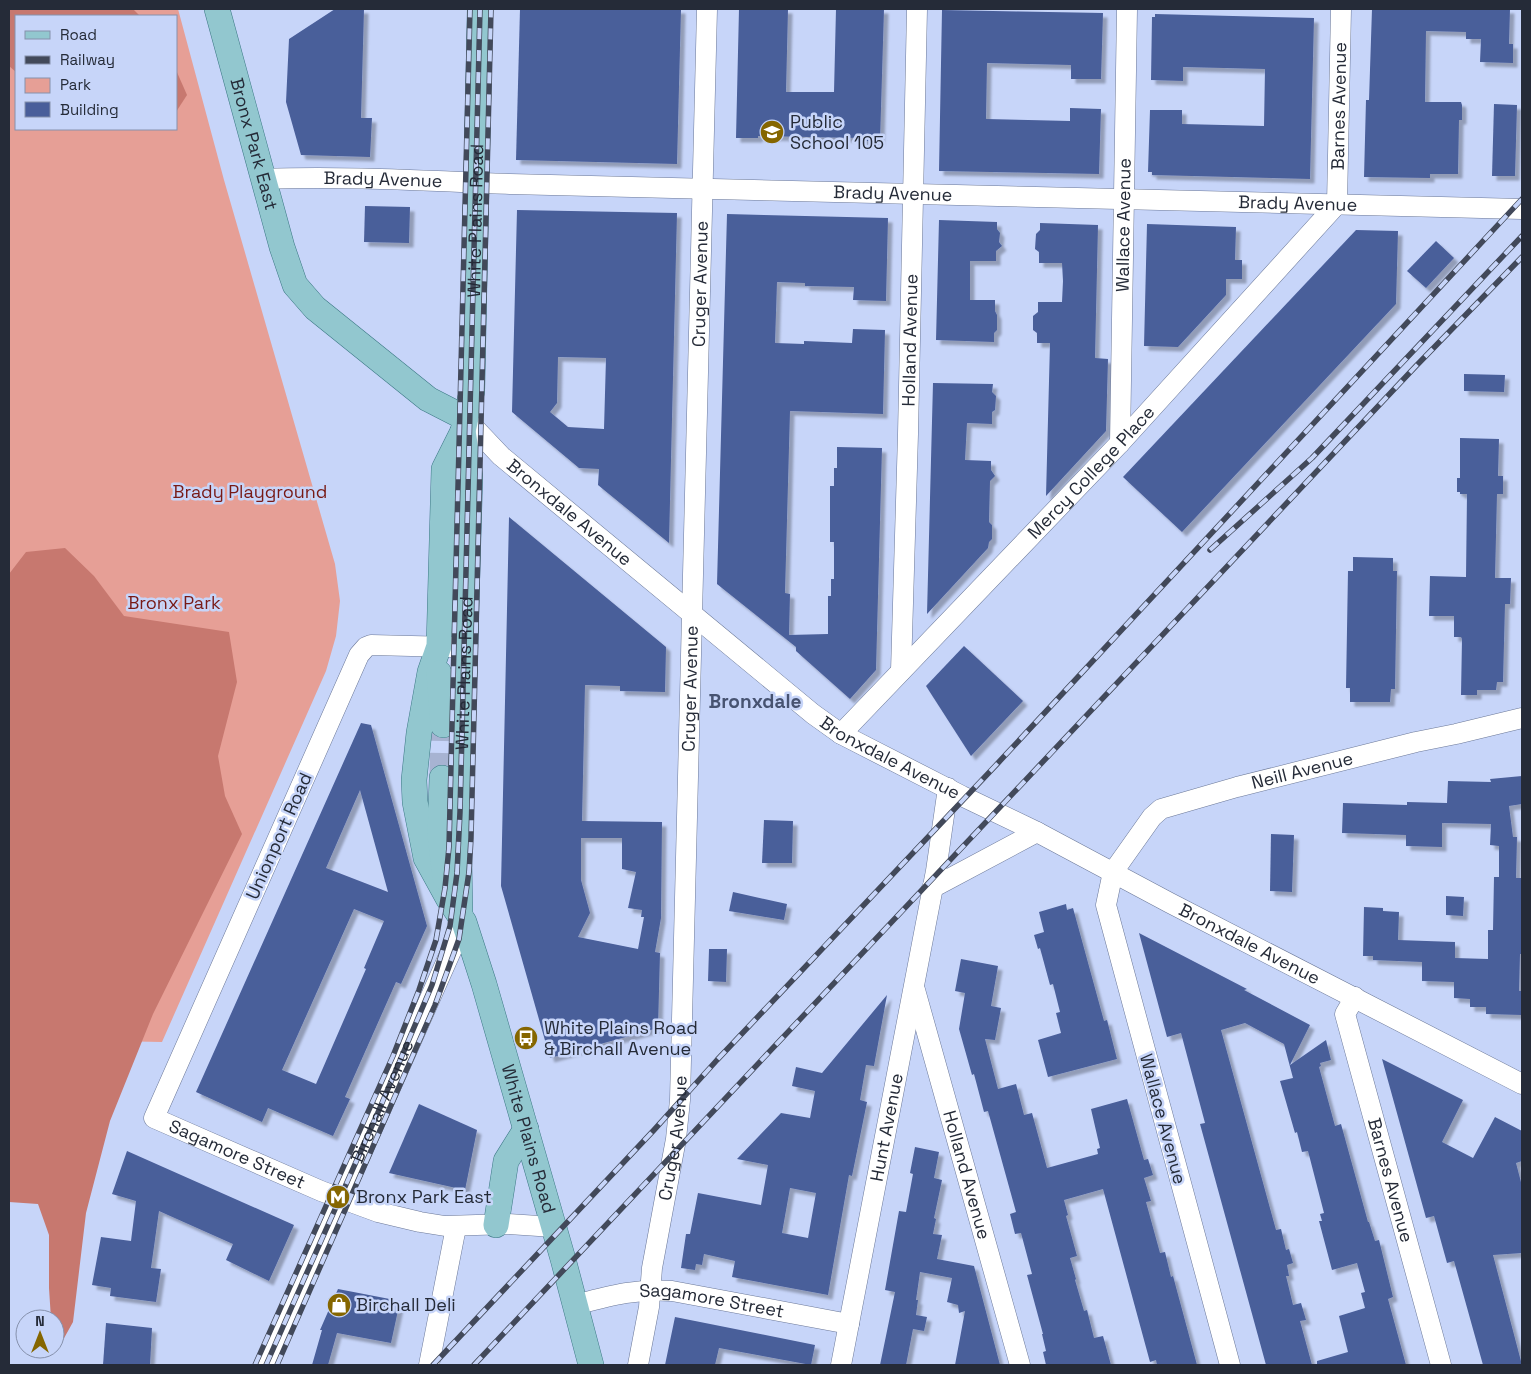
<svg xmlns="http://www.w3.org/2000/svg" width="1531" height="1374" font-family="'Space Grotesk',sans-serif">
<defs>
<filter id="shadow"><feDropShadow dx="4.5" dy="4.5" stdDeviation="1" flood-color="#0004"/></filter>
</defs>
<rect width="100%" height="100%" fill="#c7d5f9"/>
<path fill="#e69f96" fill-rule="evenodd" d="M9,9H178L224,180L335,564L340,601L336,636L326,671L162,1042L9,1039ZM16,16H176V129H16Z"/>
<g fill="#c7786f">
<polygon points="9,9 133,9 140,16 16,16 16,72 9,66"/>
<polygon points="176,70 187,95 176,112"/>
<polygon points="65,548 94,576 124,616 229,632 237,682 218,756 225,796 242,834 153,1014 110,1121 86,1213 73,1322 63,1340 55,1329 55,1319 51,1319 49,1288 49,1235 38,1204 9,1202 9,574 26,552"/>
</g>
<g fill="#495e9a" fill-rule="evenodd" filter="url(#shadow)">
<polygon points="335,9 364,9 361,118 372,118 370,157 301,155 286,102 289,39"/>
<polygon points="520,9 681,9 677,164 516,160"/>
<polygon points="739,9 788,9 786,92 834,92 836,9 884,9 880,141 861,141 861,138 758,136 758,138 736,138"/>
<polygon points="1372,9 1510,9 1509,44 1513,44 1513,63 1480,62 1481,39 1466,39 1466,32 1426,31 1425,102 1461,102 1462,105 1462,120 1459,120 1458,174 1430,174 1430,178 1364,177 1366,100 1369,100"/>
<polygon points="942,10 1103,13 1101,79 1071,79 1071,65 987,63 986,119 1070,121 1070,108 1101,109 1099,174 939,171"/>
<polygon points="1155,14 1314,18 1310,179 1152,175 1152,172 1148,172 1150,110 1182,110 1182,124 1264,126 1265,69 1183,67 1183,81 1151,80 1152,17 1155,17"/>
<polygon points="1494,104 1517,105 1515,176 1492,176"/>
<polygon points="365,206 410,207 409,243 364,242"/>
<path d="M517,210L677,213L669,543L598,485L599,469L579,468L512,412ZM558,357L606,358L604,429L568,427L550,412L557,403Z"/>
<polygon points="727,214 888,218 886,301 853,300 854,287 805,286 805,283 777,282 775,343 804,344 804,341 852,343 853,329 885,330 883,414 790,411 785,593 790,594 789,635 828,634 828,596 831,596 831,579 834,579 834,542 830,542 830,486 834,486 834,468 837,468 837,447 882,448 876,670 850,699 796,651 796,647 717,584"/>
<polygon points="939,220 997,222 997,229 1000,233 999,242 1002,246 996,251 996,261 970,261 970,300 995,300 995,311 997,315 997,330 994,333 994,342 936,340"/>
<polygon points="1040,223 1098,225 1095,358 1108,359 1106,431 1046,496 1050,343 1037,343 1037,333 1033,330 1033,316 1038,312 1038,302 1062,302 1063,281 1062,263 1039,263 1039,252 1035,249 1036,234 1040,230"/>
<polygon points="1147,224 1236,227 1235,260 1242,260 1242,279 1226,279 1226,295 1178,347 1144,346"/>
<polygon points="1356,230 1398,231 1396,304 1182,532 1123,477"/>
<polygon points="1436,241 1454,258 1426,288 1407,271"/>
<polygon points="1464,374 1505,375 1504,392 1464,391"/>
<polygon points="933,383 993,384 992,392 996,396 995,410 992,412 992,424 967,423 965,460 991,461 991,470 995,476 990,481 989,522 992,525 992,539 989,542 988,548 927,614"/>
<polygon points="1460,438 1499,439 1498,476 1503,476 1503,494 1497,494 1495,578 1511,578 1510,604 1505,604 1503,682 1497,682 1496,690 1477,690 1477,695 1461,695 1462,639 1461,637 1454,637 1454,616 1429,616 1430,576 1466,577 1467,494 1460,494 1460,492 1457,492 1457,478 1460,478"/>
<path d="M509,517L666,647L665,692L620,691V686L585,685L582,821L662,822L661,918L655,952L660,953L658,1028L550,1058L501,886ZM581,838H622V869L636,872L628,908L642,910L641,917H644L638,949L578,937L590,913L581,880Z"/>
<polygon points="1353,557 1393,558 1393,571 1397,571 1395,689 1391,689 1390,702 1350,702 1350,688 1346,688 1348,571 1353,571"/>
<polygon points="964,646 1023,701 971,756 926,686"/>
<path d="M361,723L371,725L427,926L401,984L396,982L345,1097L350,1099L333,1136L268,1108L262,1122L196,1092ZM360,790L388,892L326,868ZM354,909L384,921L364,968L366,969L316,1084L282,1070Z"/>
<polygon points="1522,776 1522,804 1509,806 1513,837 1517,837 1516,878 1522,878 1522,954 1520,954 1519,991 1522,991 1522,1015 1486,1014 1486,1007 1470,1007 1470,999 1454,998 1454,982 1422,981 1422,962 1373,960 1373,956 1363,956 1364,907 1383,908 1383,911 1399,912 1398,940 1455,942 1455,958 1488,959 1488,930 1493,930 1494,877 1499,877 1499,846 1490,845 1491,824 1442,823 1442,847 1406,846 1406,835 1342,833 1343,803 1407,805 1407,802 1447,803 1448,781 1491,782 1490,779"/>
<polygon points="764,820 793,821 792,863 762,863"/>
<polygon points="1271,834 1294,835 1292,892 1270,891"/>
<polygon points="733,892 787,904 784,920 729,911"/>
<polygon points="1446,896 1464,897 1463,916 1446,915"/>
<polygon points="1066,904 1067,910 1073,908 1104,1021 1107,1020 1117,1059 1048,1077 1038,1040 1061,1033 1056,1013 1060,1012 1053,984 1050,985 1040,948 1038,949 1034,935 1044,932 1039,912"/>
<polygon points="1139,933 1247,989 1244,990 1310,1025 1290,1065 1326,1040 1331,1060 1320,1063 1321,1066 1319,1067 1335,1126 1341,1124 1368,1222 1369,1222 1375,1241 1379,1240 1393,1297 1388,1299 1406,1365 1317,1365 1317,1361 1348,1352 1339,1316 1365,1308 1361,1293 1365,1292 1357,1263 1332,1270 1319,1221 1322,1221 1320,1214 1324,1213 1308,1151 1302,1152 1297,1132 1295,1133 1280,1081 1293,1078 1284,1044 1245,1023 1221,1030 1276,1230 1281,1229 1286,1250 1289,1249 1293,1263 1287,1265 1289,1276 1286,1276 1293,1305 1301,1303 1306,1320 1300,1321 1312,1365 1266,1365 1200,1124 1205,1123 1181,1033 1167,1037"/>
<polygon points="709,949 727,949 726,982 708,981"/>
<polygon points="961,959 998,966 991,1006 1001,1008 995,1040 985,1039 998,1089 1016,1084 1024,1115 1032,1113 1047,1168 1098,1154 1097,1149 1100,1148 1091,1109 1127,1099 1144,1160 1148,1159 1153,1175 1144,1178 1151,1201 1146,1202 1160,1253 1165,1252 1171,1277 1173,1276 1197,1365 1157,1365 1156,1360 1150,1362 1103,1189 1064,1200 1068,1215 1066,1216 1077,1256 1070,1258 1076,1279 1075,1280 1084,1311 1087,1310 1094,1338 1103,1336 1111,1365 1046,1365 1043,1352 1046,1351 1042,1334 1043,1334 1027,1275 1032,1274 1021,1233 1015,1234 1010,1214 1016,1212 988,1111 984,1112 974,1074 972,1075 959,1029 965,993 955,991"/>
<path d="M887,995L874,1066L866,1065L860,1100L867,1102L852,1176L849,1175L828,1295L732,1277L735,1261L704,1254L702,1265L696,1264L695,1270L681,1268L686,1234H690L698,1193L761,1205L768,1165L737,1159L781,1113L810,1118L815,1091L792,1086L796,1067L822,1073ZM790,1188L816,1193L808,1238L782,1233Z"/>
<polygon points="1382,1059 1463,1100 1442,1142 1473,1158 1495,1117 1522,1131 1522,1161 1516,1163 1522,1186 1522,1253 1493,1255 1522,1365 1483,1365 1454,1261 1447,1263 1434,1216 1426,1218"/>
<polygon points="419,1104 477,1130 465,1190 389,1173"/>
<polygon points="915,1147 939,1152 934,1178 942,1180 934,1218 936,1219 933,1234 942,1235 937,1259 974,1266 1000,1365 955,1365 965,1311 959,1313 958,1305 947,1302 952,1278 920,1272 916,1300 918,1300 916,1315 927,1317 924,1331 913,1329 906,1365 880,1365 895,1292 885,1290 899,1211 906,1212 913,1174 910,1173"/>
<polygon points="127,1151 294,1225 269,1281 226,1260 233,1244 159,1211 151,1268 161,1269 156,1302 110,1296 111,1288 92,1285 101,1237 131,1241 136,1201 112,1194"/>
<polygon points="338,1289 400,1301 391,1343 337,1333 328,1365 312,1365 322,1330 320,1330"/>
<polygon points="675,1317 815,1345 811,1365 719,1348 715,1365 665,1365"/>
<polygon points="106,1323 152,1328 150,1365 103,1365"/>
</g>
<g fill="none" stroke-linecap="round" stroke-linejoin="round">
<polyline stroke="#a7b3d2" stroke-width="25" stroke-dasharray="25 12" stroke-linecap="butt" points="442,778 443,725"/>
<g stroke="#6b7898" stroke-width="21">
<g id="minor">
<path id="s1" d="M264,179C346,176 428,181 510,184L1522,209"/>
<path id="s2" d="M465,418L501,456L813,714L841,734L962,796L1037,832L1170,903L1522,1084"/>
<path id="s3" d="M1120,443L1127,9"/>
<path id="s4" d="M452,647L371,645L366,647L359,655L154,1118L321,1191L378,1212L420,1222L445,1226L508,1224L554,1227"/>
<path id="s5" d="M901,671L908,434L917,9"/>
<path id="s6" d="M841,734L1120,443L1337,204L1341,9"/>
<polyline points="932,888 1037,832"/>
<path id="s7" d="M915,990L1020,1365"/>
<path id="s8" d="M1355,997L1345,1014L1441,1365"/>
<path id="s9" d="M575,1305C609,1296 637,1288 672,1291L849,1324"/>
<polyline points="267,1365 464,922"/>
<polyline points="429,1365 456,1227"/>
<path id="s10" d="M638,1365L649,1307L652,1268L676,1139L680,1100L707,9"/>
<path id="s11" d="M841,1365L936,871L948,788"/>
<path id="s12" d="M1230,1365L1106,905L1113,872L1152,817L1161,809L1237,787L1416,742L1456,734L1522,718"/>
</g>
</g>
<g stroke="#3c7885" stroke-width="26">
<g id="major">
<path id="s13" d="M217,9L282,247L295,285L315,308L428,399L465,418"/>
<path id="s14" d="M463,431L444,469L439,646L430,672L419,733L414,780L415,802L426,858L448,898L464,922L484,984L563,1259L591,1365"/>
<polyline points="439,673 443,725"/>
<polyline points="442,778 440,835 445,878"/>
<path id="s15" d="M460,915L459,855L470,477L463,431L472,391L480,9"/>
<polyline points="496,1225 506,1161 526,1129"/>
</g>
</g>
<use href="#minor" stroke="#fff" stroke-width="20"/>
<use href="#major" stroke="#92c7cf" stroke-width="25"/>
<g stroke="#42495a" stroke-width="5.5">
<g id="rail">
<polyline points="1210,550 1312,458 1522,236"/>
<polyline points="255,1365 393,1056 419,990 436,940 445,888 449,847 452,725 470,9"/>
<path id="s16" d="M266,1365L379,1110L432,985L450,926L457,873L460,812L480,9"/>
<polyline points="277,1365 435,1005 459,939 469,872 471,838 491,9"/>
<polyline points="433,1365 654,1130 717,1060 998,763 1522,199"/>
<polyline points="474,1365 1416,366 1522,257"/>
</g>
</g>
<use href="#rail" stroke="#c7d5f9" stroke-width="4" stroke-dasharray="11" stroke-linecap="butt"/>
</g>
<defs>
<g id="school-disc" transform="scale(1.25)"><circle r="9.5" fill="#856600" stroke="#c7d5f9"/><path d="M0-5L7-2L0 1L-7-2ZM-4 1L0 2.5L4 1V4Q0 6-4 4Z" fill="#fff"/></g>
<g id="bus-disc" transform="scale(1.25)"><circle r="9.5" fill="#856600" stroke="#c7d5f9"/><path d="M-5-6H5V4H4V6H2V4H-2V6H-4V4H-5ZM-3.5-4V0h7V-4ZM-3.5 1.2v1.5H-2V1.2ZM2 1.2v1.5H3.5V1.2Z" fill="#fff"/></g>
<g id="metro-disc" transform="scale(1.25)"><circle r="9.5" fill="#856600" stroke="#c7d5f9"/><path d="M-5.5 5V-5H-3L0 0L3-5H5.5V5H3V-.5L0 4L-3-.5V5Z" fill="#fff"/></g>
<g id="shop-disc" transform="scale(1.25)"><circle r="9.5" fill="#856600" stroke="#c7d5f9"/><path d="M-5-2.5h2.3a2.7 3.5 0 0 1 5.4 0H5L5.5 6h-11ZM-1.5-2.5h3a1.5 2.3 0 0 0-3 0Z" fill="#fff"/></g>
</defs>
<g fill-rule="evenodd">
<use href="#school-disc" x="772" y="132"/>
<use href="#bus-disc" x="526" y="1038"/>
<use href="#metro-disc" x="338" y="1197"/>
<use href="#shop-disc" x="339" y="1305"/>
</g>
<g text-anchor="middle" stroke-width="5" stroke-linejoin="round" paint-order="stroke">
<g font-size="18" fill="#252b38" stroke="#c7d5f9">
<text dy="6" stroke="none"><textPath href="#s6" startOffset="824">Barnes Avenue</textPath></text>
<text dy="6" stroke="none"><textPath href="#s13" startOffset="140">Bronx Park East</textPath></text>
<text dy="6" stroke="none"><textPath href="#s1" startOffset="119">Brady Avenue</textPath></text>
<text dy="6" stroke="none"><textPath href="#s1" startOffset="629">Brady Avenue</textPath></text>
<text dy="6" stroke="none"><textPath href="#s1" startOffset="1034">Brady Avenue</textPath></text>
<text dy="6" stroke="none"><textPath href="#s15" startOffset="696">White Plains Road</textPath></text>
<text dy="6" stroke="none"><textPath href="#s3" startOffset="218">Wallace Avenue</textPath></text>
<text dy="6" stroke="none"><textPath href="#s10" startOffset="1085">Cruger Avenue</textPath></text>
<text dy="6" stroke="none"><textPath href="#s5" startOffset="331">Holland Avenue</textPath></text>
<text dy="6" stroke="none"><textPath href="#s6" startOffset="362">Mercy College Place</textPath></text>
<text dy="6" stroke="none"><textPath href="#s2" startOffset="141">Bronxdale Avenue</textPath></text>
<text dy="6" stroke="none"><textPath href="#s15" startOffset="242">White Plains Road</textPath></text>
<text dy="6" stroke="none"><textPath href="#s10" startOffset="680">Cruger Avenue</textPath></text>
<text dy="6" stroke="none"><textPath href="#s2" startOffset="546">Bronxdale Avenue</textPath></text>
<text dy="6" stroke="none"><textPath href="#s12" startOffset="736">Neill Avenue</textPath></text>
<text transform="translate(279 836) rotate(-66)" y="6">Unionport Road</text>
<text dy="6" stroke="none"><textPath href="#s2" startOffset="951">Bronxdale Avenue</textPath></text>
<text dy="6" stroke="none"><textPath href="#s16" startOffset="288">Birchall Avenue</textPath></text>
<text transform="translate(1163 1119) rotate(75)" y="6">Wallace Avenue</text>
<text dy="6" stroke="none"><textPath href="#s11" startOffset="242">Hunt Avenue</textPath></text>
<text dy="6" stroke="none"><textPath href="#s10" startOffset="230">Cruger Avenue</textPath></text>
<text dy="6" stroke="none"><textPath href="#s14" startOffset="736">White Plains Road</textPath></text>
<text dy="6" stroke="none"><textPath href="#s4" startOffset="694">Sagamore Street</textPath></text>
<text dy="6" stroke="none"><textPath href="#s7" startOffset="192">Holland Avenue</textPath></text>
<text dy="6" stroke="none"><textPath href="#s8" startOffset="192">Barnes Avenue</textPath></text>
<text dy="6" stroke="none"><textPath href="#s9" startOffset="139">Sagamore Street</textPath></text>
</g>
<g font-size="18" fill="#252b38" stroke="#c7d5f9" text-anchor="start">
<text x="790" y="128">Public<tspan x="790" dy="21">School 105</tspan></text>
<text x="544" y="1034">White Plains Road<tspan x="544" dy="21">&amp; Birchall Avenue</tspan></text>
<text x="356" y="1203">Bronx Park East</text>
<text x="356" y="1311">Birchall Deli</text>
</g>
<g font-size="18" fill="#781a16" stroke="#c7d5f9">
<text x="250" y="498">Brady Playground</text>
<text x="174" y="609">Bronx Park</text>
</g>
<g font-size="19" font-weight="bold" fill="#475371" stroke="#c7d5f9">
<text x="755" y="708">Bronxdale</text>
</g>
</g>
<rect width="1531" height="1374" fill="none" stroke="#252b38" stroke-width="20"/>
<rect x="15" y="15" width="162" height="115" fill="#c7d5f9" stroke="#8691ac"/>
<rect x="25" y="31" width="25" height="8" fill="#92c7cf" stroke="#8691ac"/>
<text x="60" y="40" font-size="15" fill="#252b38">Road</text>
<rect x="25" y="56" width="25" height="8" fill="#42495a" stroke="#8691ac"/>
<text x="60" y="65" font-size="15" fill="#252b38">Railway</text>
<rect x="25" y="78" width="25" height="15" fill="#e69f96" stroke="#8691ac"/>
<text x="60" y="90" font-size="15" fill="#252b38">Park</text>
<rect x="25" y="102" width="25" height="15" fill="#495e9a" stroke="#8691ac"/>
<text x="60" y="115" font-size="15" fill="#252b38">Building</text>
<g transform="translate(40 1334)"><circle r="24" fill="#c7d5f9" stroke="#8691ac"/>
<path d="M0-4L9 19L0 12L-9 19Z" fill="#856600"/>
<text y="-8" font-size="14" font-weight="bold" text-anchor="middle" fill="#252b38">N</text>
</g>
</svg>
